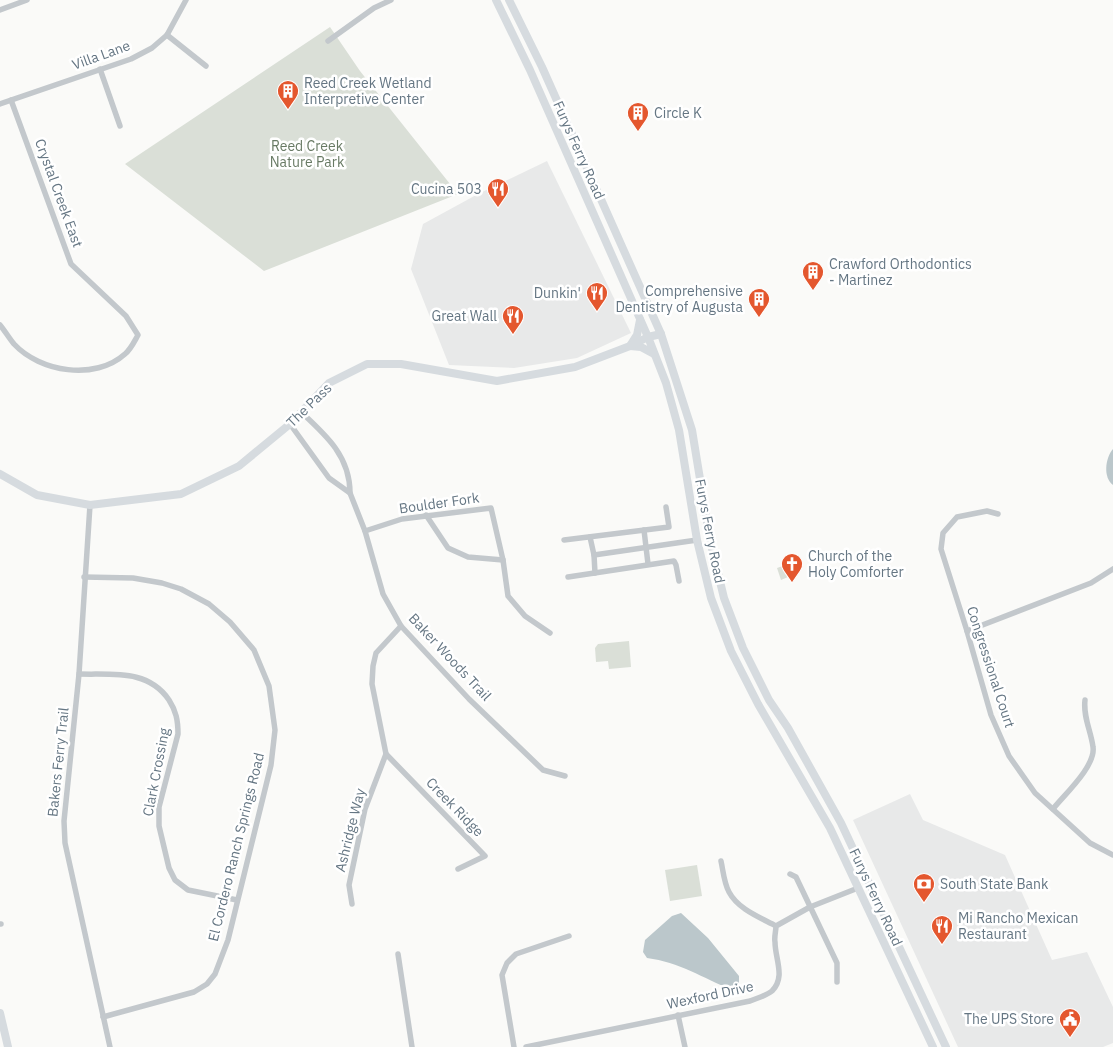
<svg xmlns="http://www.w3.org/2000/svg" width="1113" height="1047" font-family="'IBM Plex Sans',sans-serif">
<rect width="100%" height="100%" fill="#fafaf8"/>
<g fill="#e8e9e9">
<polygon points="547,161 631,333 577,358 514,368 449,365 411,269 423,224 478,194"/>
<polygon points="910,794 923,820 1005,855 1052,960 1087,952 1113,1007 1113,1043 1103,1047 958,1047 853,820"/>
</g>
<g fill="#dadfd7">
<polygon points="330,27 360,71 458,194 264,271 125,164"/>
<polygon points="791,563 795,574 781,580 777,568"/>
<polygon points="629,641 631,667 609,669 608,661 596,662 595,648 598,644"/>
<polygon points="697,865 702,896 670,901 665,870"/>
</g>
<g fill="#bbc7cb">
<path d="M1113,449V485C1103,478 1105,458 1113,449Z"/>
<path d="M681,913L708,938L739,976V987L732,990C703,978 679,962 647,958L643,952L645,940L672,916Z"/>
</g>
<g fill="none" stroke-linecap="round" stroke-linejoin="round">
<g stroke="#c3c8cc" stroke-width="5.5">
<polyline points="0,10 27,0"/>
<polyline points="167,35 206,66"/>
<polyline points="328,41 374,8 391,0"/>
<polyline points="100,69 120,126"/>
<polyline points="0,104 131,59 152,48 167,35 186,0"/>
<path d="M0,325C5,331 9,338 14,344C40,372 95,381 125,354C131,349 134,342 138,335L126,316L71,264L11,100"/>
<path d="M302,413C327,436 350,457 350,493"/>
<polyline points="290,424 329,478 350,493 365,531 383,594 401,626 469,699 543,770 565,776"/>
<polyline points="90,505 79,674 64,821 65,843 110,1047"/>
<polyline points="998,514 987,511 957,517 943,533 941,549 967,631 991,715 1009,756 1035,793 1090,843 1113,855"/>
<polyline points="426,515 448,548 468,557 503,560"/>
<polyline points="644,530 648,564"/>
<polyline points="365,531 402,519 491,508 503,560 508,596 525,616 550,633"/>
<polyline points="590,537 594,555 595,573"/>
<polyline points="564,540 669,527 666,507"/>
<polyline points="594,555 697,540"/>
<polyline points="84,577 133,578 162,583 181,589 209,604 230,622 254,650 269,686 275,730 271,765 228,940 215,974 207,984 194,992 103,1017"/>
<polyline points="568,577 674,561 676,565 679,581"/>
<polyline points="967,631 1091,583 1113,569"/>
<path d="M79,674C113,675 148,669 169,700C176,711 178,720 178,734L159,807V826L169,868L175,880L188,890L237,900"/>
<polyline points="386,754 485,856 458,869"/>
<path d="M1053,809C1064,795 1096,766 1093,747C1091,731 1083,717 1085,700"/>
<path d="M721,861C723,870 724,883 729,892C738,909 759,917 776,926"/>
<polyline points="790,874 796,877 837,963 837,982"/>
<polyline points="352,904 349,885 365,809 386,754 372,684 373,666 376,653 401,626"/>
<polyline points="0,924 1,924"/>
<polyline points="398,954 412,1047"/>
<polyline points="678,1015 685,1047"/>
<polyline points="514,1047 502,975 507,963 516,954 569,936"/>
<path d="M526,1047L750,1001C757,998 766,996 772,991C786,977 775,959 775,942C774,937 776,931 776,926L810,907L858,888"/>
</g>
<g stroke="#d6dbdf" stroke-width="8">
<polyline points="496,0 530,70 648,337 666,383 679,430 697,540 711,598 731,651 758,704 830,828 933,1047"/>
<polyline points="509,0 542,67 661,334 692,430 710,540 724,598 743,648 769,700 788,728 841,823 946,1047"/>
<polyline points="640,320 637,335 630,346 641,347 654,354"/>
<polyline points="0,474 37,495 90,505 181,494 239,466 290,424 329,383 367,364 401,364 497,381 575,367 630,346 648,337 661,334"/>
<polyline points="0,1013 8,1047"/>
</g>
</g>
<defs>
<g id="building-pin" transform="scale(1.125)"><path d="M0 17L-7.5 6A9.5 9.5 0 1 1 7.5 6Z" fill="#e4572e" stroke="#fff"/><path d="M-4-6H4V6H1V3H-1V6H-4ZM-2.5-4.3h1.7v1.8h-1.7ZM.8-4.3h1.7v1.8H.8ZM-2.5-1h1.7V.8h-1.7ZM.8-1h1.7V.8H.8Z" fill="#fff"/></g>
<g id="restaurant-pin" transform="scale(1.125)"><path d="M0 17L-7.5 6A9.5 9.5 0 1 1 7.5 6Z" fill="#e4572e" stroke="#fff"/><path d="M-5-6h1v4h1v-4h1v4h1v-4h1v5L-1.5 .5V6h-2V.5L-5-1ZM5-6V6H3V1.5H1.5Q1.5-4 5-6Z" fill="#fff"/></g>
<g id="church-pin" transform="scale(1.125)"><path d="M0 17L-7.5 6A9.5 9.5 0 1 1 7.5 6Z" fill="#e4572e" stroke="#fff"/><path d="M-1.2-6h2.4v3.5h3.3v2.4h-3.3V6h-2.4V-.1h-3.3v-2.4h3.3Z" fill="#fff"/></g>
<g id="bank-pin" transform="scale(1.125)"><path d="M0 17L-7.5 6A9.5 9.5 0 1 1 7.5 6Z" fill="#e4572e" stroke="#fff"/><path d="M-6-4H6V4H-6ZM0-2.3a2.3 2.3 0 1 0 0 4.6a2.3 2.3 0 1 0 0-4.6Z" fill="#fff"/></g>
<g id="civic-pin" transform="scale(1.125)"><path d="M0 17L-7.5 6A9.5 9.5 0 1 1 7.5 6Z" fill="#e4572e" stroke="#fff"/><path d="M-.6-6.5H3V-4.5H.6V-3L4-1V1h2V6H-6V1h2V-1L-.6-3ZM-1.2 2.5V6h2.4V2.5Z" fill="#fff"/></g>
</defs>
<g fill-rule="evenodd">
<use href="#building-pin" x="288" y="91"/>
<use href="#building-pin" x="638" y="113"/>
<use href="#restaurant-pin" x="498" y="189"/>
<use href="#building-pin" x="813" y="272"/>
<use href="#restaurant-pin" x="597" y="293"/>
<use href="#building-pin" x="759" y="299"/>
<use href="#restaurant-pin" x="513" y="316"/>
<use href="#church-pin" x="792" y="564"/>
<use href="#bank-pin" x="924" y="884"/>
<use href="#restaurant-pin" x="942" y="926"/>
<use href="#civic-pin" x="1070" y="1019"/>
</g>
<g text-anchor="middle" stroke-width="5" stroke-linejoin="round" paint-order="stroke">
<g font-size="14" fill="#657683" stroke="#fff">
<text transform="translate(101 55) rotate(-20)" y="5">Villa Lane</text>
<text transform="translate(579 150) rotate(66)" y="5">Furys Ferry Road</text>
<text transform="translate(59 193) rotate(70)" y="5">Crystal Creek East</text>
<text transform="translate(309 405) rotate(-44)" y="5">The Pass</text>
<text transform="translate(439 503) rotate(-8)" y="5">Boulder Fork</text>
<text transform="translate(710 531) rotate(79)" y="5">Furys Ferry Road</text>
<text transform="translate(450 657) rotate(47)" y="5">Baker Woods Trail</text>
<text transform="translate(991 667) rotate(72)" y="5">Congressional Court</text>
<text transform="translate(58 762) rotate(-84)" y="5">Bakers Ferry Trail</text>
<text transform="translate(156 772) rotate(-79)" y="5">Clark Crossing</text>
<text transform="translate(455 807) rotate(46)" y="5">Creek Ridge</text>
<text transform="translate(350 830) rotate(-76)" y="5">Ashridge Way</text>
<text transform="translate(236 847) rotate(-76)" y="5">El Cordero Ranch Springs Road</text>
<text transform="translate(876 897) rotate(65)" y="5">Furys Ferry Road</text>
<text transform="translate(710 995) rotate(-12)" y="5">Wexford Drive</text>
</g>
<g font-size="14" fill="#657683" stroke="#fff" text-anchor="start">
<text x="304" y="88">Reed Creek Wetland<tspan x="304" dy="16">Interpretive Center</tspan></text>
<text x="654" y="118">Circle K</text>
<text x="482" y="194" text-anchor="end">Cucina 503</text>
<text x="829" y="269">Crawford Orthodontics<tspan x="829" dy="16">- Martinez</tspan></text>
<text x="743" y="296" text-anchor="end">Comprehensive<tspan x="743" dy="16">Dentistry of Augusta</tspan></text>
<text x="581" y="298" text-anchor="end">Dunkin'</text>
<text x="497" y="321" text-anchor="end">Great Wall</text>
<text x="808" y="561">Church of the<tspan x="808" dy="16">Holy Comforter</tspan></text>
<text x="940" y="889">South State Bank</text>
<text x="958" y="923">Mi Rancho Mexican<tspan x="958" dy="16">Restaurant</tspan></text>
<text x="1054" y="1024" text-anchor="end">The UPS Store</text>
</g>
<g font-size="14" fill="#687a64" stroke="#fff">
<text x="307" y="151">Reed Creek<tspan x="307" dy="16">Nature Park</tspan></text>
</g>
</g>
</svg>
